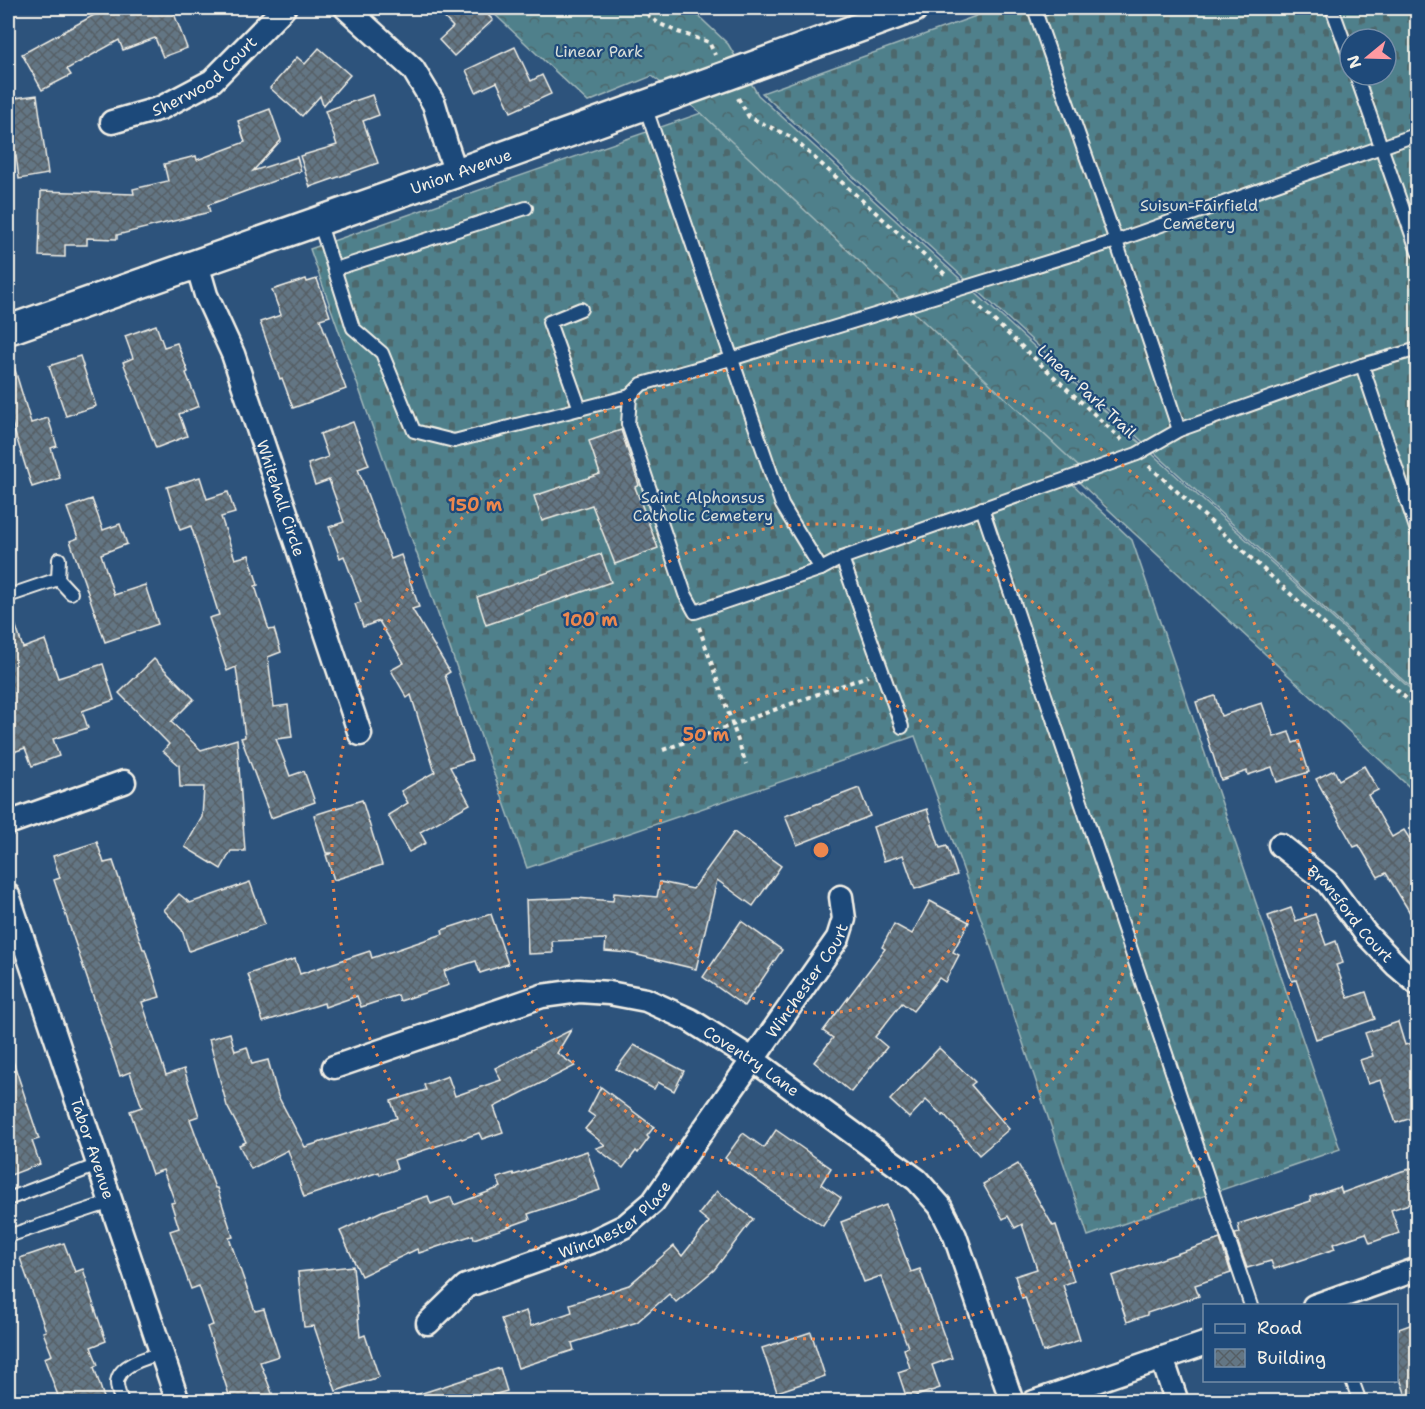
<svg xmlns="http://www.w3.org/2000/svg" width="1425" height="1409" font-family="'Shantell Sans',sans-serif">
<defs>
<pattern id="forest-crowns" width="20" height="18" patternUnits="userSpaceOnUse" patternTransform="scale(1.5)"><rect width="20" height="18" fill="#50808b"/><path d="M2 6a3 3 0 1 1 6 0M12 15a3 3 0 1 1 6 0" fill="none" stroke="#4d676c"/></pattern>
<pattern id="cemetery-stones" width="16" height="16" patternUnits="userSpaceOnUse" patternTransform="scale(1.5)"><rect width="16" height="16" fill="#50808b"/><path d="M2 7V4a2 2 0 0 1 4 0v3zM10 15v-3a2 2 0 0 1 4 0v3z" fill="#4d676c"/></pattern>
<pattern id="building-cross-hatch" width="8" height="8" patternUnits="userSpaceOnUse" patternTransform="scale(1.5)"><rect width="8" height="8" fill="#637684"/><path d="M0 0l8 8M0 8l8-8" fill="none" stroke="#565f65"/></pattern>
</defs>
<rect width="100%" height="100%" fill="#2d537c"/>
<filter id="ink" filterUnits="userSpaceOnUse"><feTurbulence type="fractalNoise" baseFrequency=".0167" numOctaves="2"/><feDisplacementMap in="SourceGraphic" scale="12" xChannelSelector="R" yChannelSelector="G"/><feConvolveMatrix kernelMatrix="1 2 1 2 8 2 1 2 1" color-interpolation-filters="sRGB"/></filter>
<g filter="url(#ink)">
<polygon fill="url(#forest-crowns)" stroke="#a2b8ba" stroke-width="1.5" points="488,8 690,8 728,44 758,95 1417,695 1417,794 1083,486 701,113 652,76 588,102"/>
<g fill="url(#cemetery-stones)" stroke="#a2b8ba" stroke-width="1.5" fill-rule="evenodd">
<path d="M998,8H1417V693L762,93ZM1350,39H1386V75H1350Z"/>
<polygon points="701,113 1079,467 1062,474 1132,540 1340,1149 1088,1236 985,930 915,736 527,868 310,249"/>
</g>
<g fill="url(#building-cross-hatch)" stroke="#f4f1e8" stroke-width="1.5">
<polygon points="107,8 172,8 187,48 163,57 155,38 123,50 119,40 67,69 71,75 42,90 22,54"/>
<polygon points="435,8 481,8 493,20 454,56 439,40 453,27"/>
<polygon points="515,47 531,81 542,75 551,94 511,112 497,82 476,92 466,70"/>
<polygon points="319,48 350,75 323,106 320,96 302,116 270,88 297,57 305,64"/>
<polygon points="37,95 48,174 19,179 16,156 8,158 8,99"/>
<polygon points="372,95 379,115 363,121 378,163 310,187 300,156 337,145 325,111"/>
<polygon points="270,109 281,140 253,171 297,157 301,171 208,205 210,212 117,235 117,239 87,238 87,245 65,245 65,257 39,256 41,191 134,194 133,189 168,181 164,164 196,156 197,160 245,142 238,121"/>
<polygon points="306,279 307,282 317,279 330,316 320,319 346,389 293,408 282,378 280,379 260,322 281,315 272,290"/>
<polygon points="156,325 164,347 177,343 188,372 186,373 199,406 179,414 187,436 156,448 123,362 133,358 125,336"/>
<polygon points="80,356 96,406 66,416 49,366"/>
<polygon points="12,360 31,423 48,418 57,446 51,448 60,478 32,487 8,411 8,361"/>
<polygon points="353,422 369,465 358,469 391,559 401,555 419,607 412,609 450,672 445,675 472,760 450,767 470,804 420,832 426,843 409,852 388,815 408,803 401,791 435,772 411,695 407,698 391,670 404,663 379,621 363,627 355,604 361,602 344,556 340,558 329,527 344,522 329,480 315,485 308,464 328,457 320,434"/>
<polygon points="621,430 639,485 635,487 658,548 615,564 592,505 542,521 534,496 600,474 589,441"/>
<polygon points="200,477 207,499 228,492 235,513 221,517 235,559 249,555 258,585 255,586 269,630 274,629 281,652 268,657 274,707 288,705 292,737 276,739 290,776 304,771 315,802 271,818 241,738 245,737 236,667 227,671 209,618 219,615 191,526 180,530 167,487"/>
<polygon points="92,499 103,530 120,524 127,544 101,554 114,595 145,585 158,624 105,642 70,541 78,538 67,508"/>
<polygon points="601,554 611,582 486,625 477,597"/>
<polygon points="11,611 23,648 45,640 58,678 103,664 114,700 82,711 88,728 53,739 59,756 32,766 25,748 8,754 8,612"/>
<polygon points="154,659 194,699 171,722 201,750 237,739 245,851 231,851 221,869 185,847 202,817 204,787 180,787 179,765 163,751 169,744 119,693"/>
<polygon points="1215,696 1221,716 1262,703 1274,737 1289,732 1293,743 1299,741 1309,772 1277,782 1272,767 1248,775 1247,771 1221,780 1196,702"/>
<polygon points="1364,766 1378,790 1368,795 1392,837 1404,830 1418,852 1418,926 1386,873 1378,877 1359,845 1354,847 1316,779 1334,770 1339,780"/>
<polygon points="859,788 870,816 797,845 785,816"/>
<polygon points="362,800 382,865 334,880 326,855 333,853 326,853 314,815"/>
<polygon points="927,809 940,848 947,846 957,875 915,889 903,855 884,861 873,827"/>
<polygon points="734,832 781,866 753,906 717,880 696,969 629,953 605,951 606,939 552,941 553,953 528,954 526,900 577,898 613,901 614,893 657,897 660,882 693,889"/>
<polygon points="97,842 104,863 113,861 143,949 145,949 160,997 142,1002 166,1075 184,1069 199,1116 190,1119 215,1188 217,1188 233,1237 229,1238 255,1311 264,1309 279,1356 260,1362 275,1401 231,1401 207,1327 213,1325 199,1286 191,1289 170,1231 179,1228 171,1203 175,1202 163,1170 152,1174 130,1111 142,1107 130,1072 120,1076 54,880 60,878 53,856"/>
<polygon points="250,882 265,924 189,951 182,930 164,910 179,894 190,903"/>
<polygon points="930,901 969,922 953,952 959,955 945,982 939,978 913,1011 902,1003 875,1037 887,1047 851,1092 814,1062 833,1038 823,1031 885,949 882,947 894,924 912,934"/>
<polygon points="1291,908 1296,921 1315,914 1326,945 1336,941 1343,963 1336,965 1348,998 1366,992 1375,1019 1316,1039 1296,980 1292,981 1268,916"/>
<polygon points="491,914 508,964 480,973 476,961 444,971 449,985 400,1001 398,995 361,1007 357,996 325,1007 324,1003 263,1022 248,974 295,959 300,974 370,951 372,958 443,934 442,930"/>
<polygon points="741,921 782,950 744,1006 703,977"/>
<polygon points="1398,1022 1405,1045 1418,1041 1418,1116 1396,1123 1381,1080 1368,1084 1360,1060 1373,1056 1365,1033"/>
<polygon points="571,1030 557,1053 575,1066 494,1107 503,1132 482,1139 479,1133 462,1139 461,1138 394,1160 397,1169 380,1175 379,1172 304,1197 288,1150 251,1169 239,1145 246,1142 227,1106 209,1039 230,1033 235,1051 247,1047 252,1064 268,1060 278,1096 305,1147 397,1118 391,1101 426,1090 424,1085 448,1076 455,1096 501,1080 495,1068"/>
<polygon points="634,1045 684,1071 674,1091 658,1082 654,1089 616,1069"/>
<polygon points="939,1048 975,1082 971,1085 1009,1129 979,1155 944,1114 943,1116 926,1100 909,1118 890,1100"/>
<polygon points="8,1055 11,1055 39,1139 32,1141 40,1164 8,1176"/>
<polygon points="601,1087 654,1127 647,1136 649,1138 638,1153 636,1151 623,1168 596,1148 605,1145 585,1129 595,1117 588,1112"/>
<polygon points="776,1130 831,1168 821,1184 841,1198 823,1226 780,1197 725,1158 743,1133 764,1148"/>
<polygon points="587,1151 600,1190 528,1214 530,1219 474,1239 473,1235 419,1253 417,1249 361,1276 340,1231 382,1211 428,1196 431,1204 451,1197 454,1205 501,1187 497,1178 513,1173 514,1175"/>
<polygon points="1018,1164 1053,1226 1056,1225 1074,1281 1063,1285 1080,1340 1043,1352 1025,1297 1022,1298 1015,1276 1037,1269 1022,1224 1015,1228 1008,1216 1003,1219 983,1184"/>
<polygon points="1418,1167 1418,1201 1391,1210 1399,1233 1370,1243 1366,1233 1333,1244 1335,1249 1274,1269 1271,1261 1247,1268 1235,1234 1240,1233 1238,1224 1311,1201 1310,1197 1340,1187 1342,1193 1402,1171"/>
<polygon points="717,1191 753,1219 714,1270 676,1302 669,1294 637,1322 572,1343 574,1350 518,1368 501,1319 526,1311 531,1326 572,1312 570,1304 629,1285 674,1246 682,1256 709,1222 699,1214"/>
<polygon points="886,1205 911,1272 920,1269 952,1358 932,1365 940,1388 907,1399 898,1372 910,1368 904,1349 908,1347 881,1276 864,1282 841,1222"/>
<polygon points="1220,1239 1231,1273 1195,1285 1199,1296 1147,1313 1147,1315 1127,1322 1112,1276"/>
<polygon points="64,1243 75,1272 83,1269 91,1294 90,1294 106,1341 91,1347 98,1365 94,1367 105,1401 60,1401 44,1358 52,1355 43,1332 46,1331 20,1258"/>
<polygon points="353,1266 360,1337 365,1335 379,1377 336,1391 314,1326 304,1327 298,1272"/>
<polygon points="1418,1322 1418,1401 1408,1401 1400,1379 1396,1381 1396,1330"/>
<polygon points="811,1332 825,1376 777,1392 762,1348"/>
<polygon points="500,1368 507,1391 473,1401 408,1401 407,1398"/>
</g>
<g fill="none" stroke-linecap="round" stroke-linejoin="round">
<g stroke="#f4f1e8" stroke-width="16">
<g id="service">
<polyline points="1045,8 1035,11 1116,241 1179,430"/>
<polyline points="1332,8 1350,58"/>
<polyline points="1356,75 1418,252"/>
<polyline points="645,106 782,505 821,569"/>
<polyline points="1418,134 1116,241 731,359 642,384 630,396 628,424 685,594 695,612 821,569 842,558 1137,454 1179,430 1362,365 1418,349"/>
<polyline points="319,221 353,328 382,353 414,431 454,441 630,396"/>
<polyline points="335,269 526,208"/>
<polyline points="1362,365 1418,534"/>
<polyline points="580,409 549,322 581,309"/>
<polyline points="982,508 1251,1306"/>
<polyline points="842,558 902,727"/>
<polyline points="58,579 71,593"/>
<polyline points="8,596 58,579 59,559"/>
<polyline points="8,1199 98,1165"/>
<polyline points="8,1236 111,1202"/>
<polyline points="1352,1380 1360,1402"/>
<path d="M122,1402C120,1396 117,1390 117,1383C118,1364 147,1358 161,1353"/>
</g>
</g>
<g stroke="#f4f1e8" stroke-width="27">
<g id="minor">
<polyline points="346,8 413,69 434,104 446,144 456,173"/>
<path id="s1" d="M112,122L161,108L212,81L284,8"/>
<path id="s2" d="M197,264L206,295L233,354L360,734"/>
<polyline points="8,823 124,782"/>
<path id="s3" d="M1280,845L1327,882L1366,934L1397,966L1418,984"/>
<path id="s4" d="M8,895L178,1402"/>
<path id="s5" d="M334,1067L542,996L579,991L609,993L646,1000L690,1020L752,1059L917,1180L940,1206L955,1236L1012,1402"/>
<polyline points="1314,1306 1418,1269"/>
<path id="s6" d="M428,1323L466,1286L596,1240L625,1226L653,1202L838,938L844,919L841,897"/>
<polyline points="1162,1358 1177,1402"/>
<polyline points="1034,1402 1204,1344"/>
</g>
</g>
<g stroke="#f4f1e8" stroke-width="33">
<g id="tertiary">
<path id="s7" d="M8,330L456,173L726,76L913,8"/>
</g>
</g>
<g stroke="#f4f1e8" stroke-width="4" stroke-dasharray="4.5 4.5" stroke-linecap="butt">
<polyline points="640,8 658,23 678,32 709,42 715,55"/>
<polyline points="738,98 749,117 791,137 947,276"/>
<polyline points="974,302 1124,442"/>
<polyline points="1149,466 1418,709"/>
<polyline points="699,627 746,764"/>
<polyline points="663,750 868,676"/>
</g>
<use href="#service" stroke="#1f4a7a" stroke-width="12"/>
<use href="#minor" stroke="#1f4a7a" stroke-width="22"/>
<use href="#tertiary" stroke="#1f4a7a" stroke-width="28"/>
</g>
</g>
<g fill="none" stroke="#ec874e" stroke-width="3" stroke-dasharray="3 6">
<circle cx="821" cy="850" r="163"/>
<circle cx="821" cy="850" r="326"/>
<circle cx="821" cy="850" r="489"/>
</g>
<g text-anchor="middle" stroke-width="4.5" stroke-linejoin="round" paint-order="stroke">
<g font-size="16" fill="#dbe0da" stroke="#1f4a7a">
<text x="599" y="57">Linear Park</text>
<text x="1199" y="211">Suisun-Fairfield<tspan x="1199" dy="18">Cemetery</tspan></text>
<text x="703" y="503">Saint Alphonsus<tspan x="703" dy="18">Catholic Cemetery</tspan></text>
</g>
<g font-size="16" fill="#f4f1e8" stroke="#1f4a7a">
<text dy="6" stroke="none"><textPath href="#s1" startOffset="105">Sherwood Court</textPath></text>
<text dy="6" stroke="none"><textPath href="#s7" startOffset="480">Union Avenue</textPath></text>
<text transform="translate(1087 391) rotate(43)" y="6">Linear Park Trail</text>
<text dy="6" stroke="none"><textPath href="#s2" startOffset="249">Whitehall Circle</textPath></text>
<text dy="6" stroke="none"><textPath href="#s3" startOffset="99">Bransford Court</textPath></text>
<text dy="6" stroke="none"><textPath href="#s6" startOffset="530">Winchester Court</textPath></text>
<text dy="6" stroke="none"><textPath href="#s5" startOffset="447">Coventry Lane</textPath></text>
<text dy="6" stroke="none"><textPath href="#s4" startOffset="267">Tabor Avenue</textPath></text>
<text dy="6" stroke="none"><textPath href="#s6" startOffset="218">Winchester Place</textPath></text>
</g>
</g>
<circle cx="821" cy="850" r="9" fill="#ec874e" stroke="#1f4a7a" stroke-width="3"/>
<g font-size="18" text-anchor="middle" font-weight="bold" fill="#ec874e" stroke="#1f4a7a" stroke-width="4.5" stroke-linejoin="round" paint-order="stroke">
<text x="475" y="511">150 m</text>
<text x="590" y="626">100 m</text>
<text x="706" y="741">50 m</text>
</g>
<rect width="1425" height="1409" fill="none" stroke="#1f4a7a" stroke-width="30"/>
<rect x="15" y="15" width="1395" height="1379" fill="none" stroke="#f4f1e8" stroke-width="2" filter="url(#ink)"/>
<rect x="1203" y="1304" width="195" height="78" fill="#1f4a7a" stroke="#748da6" stroke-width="1.5"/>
<rect x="1215" y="1324" width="30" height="9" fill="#1f4a7a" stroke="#748da6" stroke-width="1.5"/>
<text x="1257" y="1334" font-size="18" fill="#f4f1e8">Road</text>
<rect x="1215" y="1349" width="30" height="18" fill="url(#building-cross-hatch)" stroke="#748da6" stroke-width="1.5"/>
<text x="1257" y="1364" font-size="18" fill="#f4f1e8">Building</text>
<g transform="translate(1368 57) rotate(251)"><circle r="28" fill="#1f4a7a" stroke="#748da6" stroke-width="1.5"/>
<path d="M0-4.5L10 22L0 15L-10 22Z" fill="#ff9aa2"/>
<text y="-9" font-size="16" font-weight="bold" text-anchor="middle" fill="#f4f1e8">N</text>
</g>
</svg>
